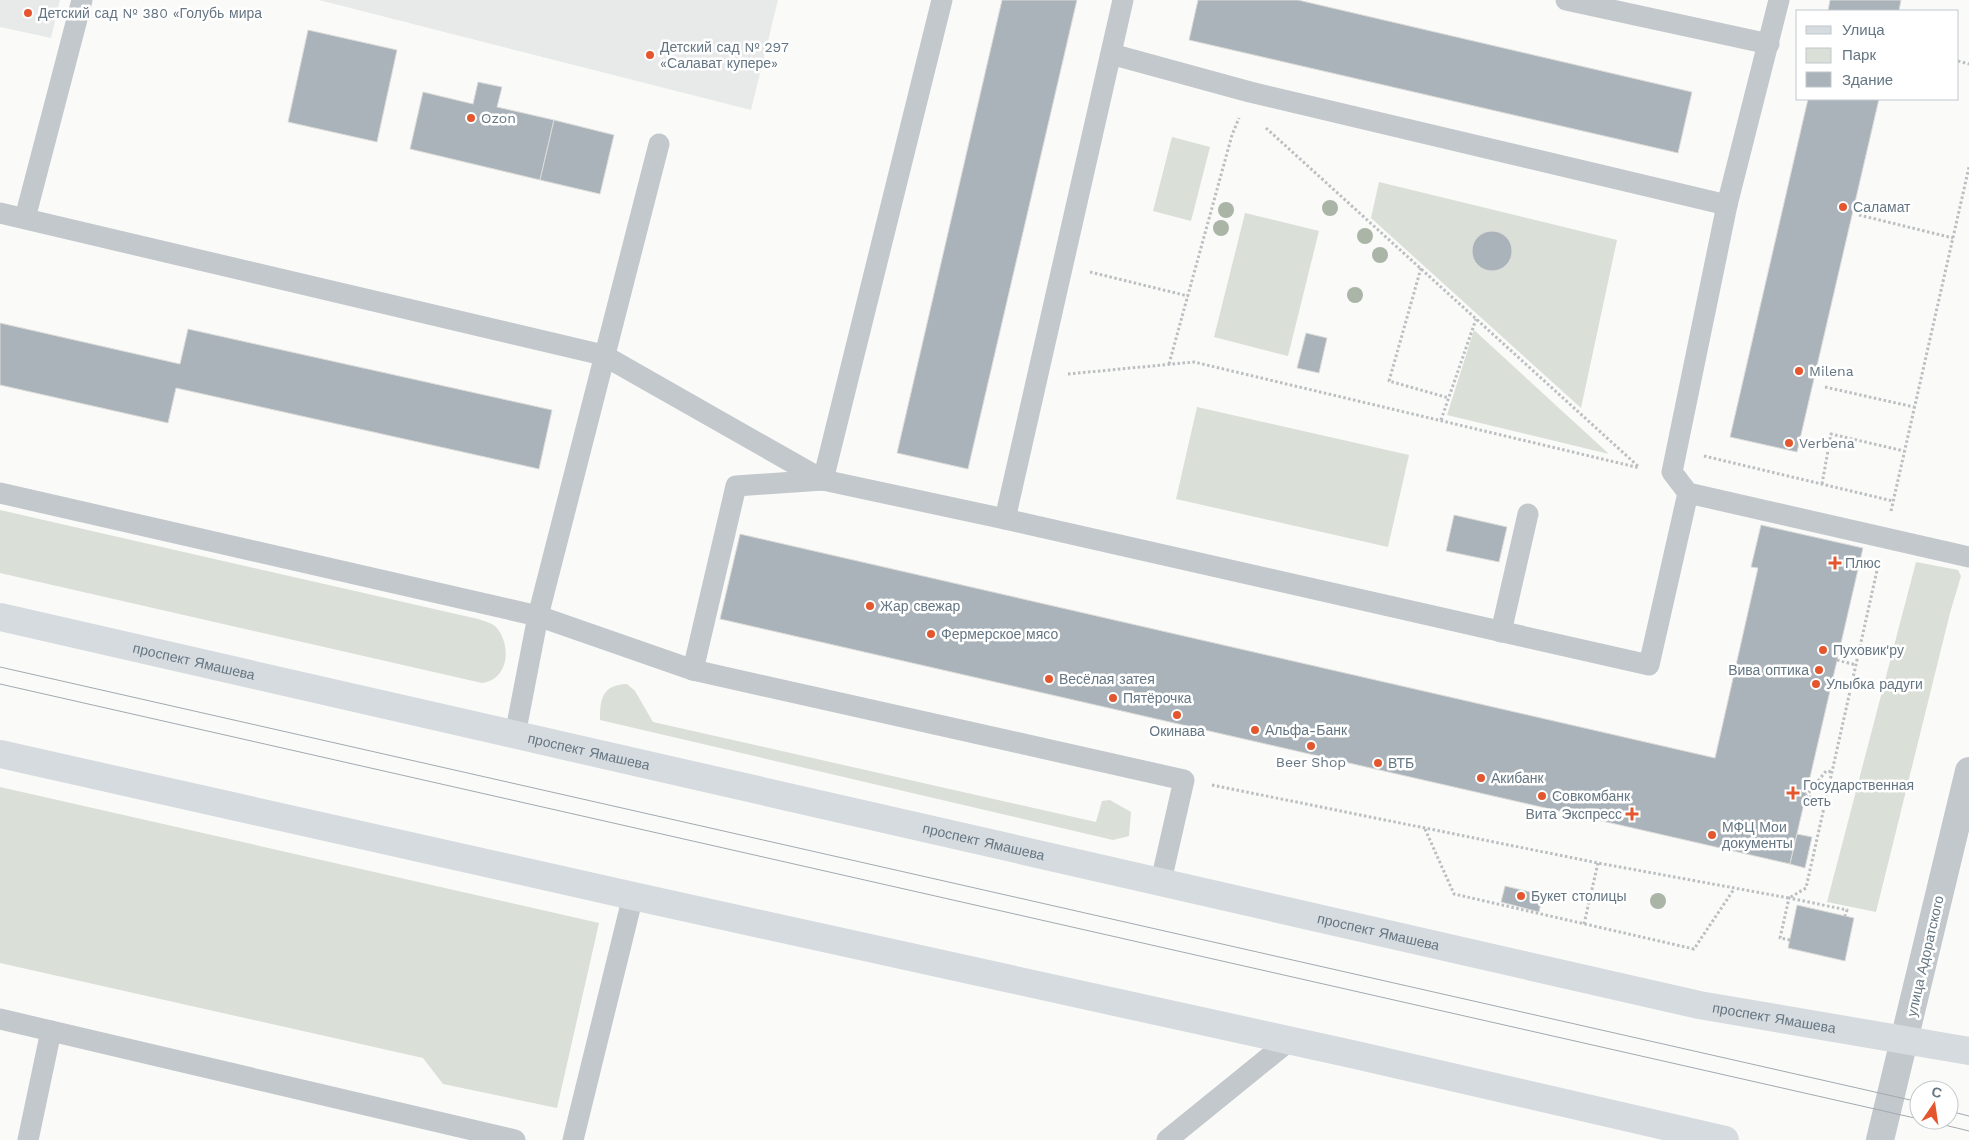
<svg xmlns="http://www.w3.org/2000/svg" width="1969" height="1140" font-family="'Work Sans',sans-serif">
<rect width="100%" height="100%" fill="#fafaf8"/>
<g fill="#e8e9e9">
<polygon points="0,0 60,0 51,38 0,27"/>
<polygon points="319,0 778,0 751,110"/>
</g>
<g fill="#dadfd7">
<polygon points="1172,137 1210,147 1191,221 1153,211"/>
<polygon points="1379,182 1617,240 1581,408 1371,218"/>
<polygon points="1245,213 1319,231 1288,356 1214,337"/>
<polygon points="1474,330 1609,454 1447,415"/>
<polygon points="1197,407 1409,455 1388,547 1176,499"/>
<path d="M0,510L478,619C483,621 492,623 496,627C512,645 509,680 482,683L0,573Z"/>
<polygon points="1916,562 1958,570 1961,576 1950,613 1876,912 1827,902"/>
<path d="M627,684L635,691L653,722L1096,822L1102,801L1110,800L1131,812L1129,836L1113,840L600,720C600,699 602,685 627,684Z"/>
<polygon points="0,787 599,923 557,1108 443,1084 423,1058 0,963"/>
</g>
<g fill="#aab3b9" stroke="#dcdcda">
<polygon points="1002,0 1077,0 968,469 897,453"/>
<polygon points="1198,0 1298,0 1692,92 1678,153 1189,40"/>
<polygon points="1830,0 1901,0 1899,11 1828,11"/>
<polygon points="308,30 397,50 377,142 288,122"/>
<polygon points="478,82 502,87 497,107 554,120 540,180 410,149 423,92 473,104"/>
<polygon points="1808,99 1879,99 1797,452 1730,437"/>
<polygon points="554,120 614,135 600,194 540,180"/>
<circle cx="1492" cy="251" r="20"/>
<polygon points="0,323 180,364 188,329 552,410 539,469 176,388 168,423 0,385"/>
<polygon points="1306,333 1327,338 1319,373 1297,368"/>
<polygon points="1454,515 1507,527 1499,562 1446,551"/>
<polygon points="1761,525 1863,548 1790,864 720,619 740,534 1715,758 1758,568 1751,567"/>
<polygon points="1797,834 1812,837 1805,868 1790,864"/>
<polygon points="1505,886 1543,895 1539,912 1501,902"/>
<polygon points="1797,905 1854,918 1845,961 1788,948"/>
</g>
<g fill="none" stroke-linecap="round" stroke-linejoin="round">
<g stroke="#bbbfc2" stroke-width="3" stroke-dasharray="2.5 2.5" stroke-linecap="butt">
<polyline points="1958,61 1969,64"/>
<polyline points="1266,128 1639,467"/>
<polyline points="1859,215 1953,238"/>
<polyline points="1421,268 1389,381 1449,398"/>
<polyline points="1090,272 1188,296"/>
<polyline points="1169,364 1232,135 1239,118"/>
<polyline points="1068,374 1194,362 1640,468"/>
<polyline points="1825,387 1914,407"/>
<polyline points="1441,420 1476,319"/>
<polyline points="1704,456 1893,501"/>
<polyline points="1822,484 1831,434 1904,451"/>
<polyline points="1891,511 1969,167"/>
<polyline points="1837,660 1856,665"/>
<polyline points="1833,680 1852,684"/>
<polyline points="1212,785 1598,863 1789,898 1806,888 1878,566"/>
<polyline points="1826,801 1806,796 1826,771 1833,772"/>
<polyline points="1425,829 1454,894 1694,949 1734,889"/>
<polyline points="1584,924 1598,863"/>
<polyline points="1790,940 1780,938 1789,898 1847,910 1845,916"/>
</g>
<g stroke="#c3c8cc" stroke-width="21">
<polyline points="1566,0 1769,44"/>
<polyline points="1779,0 1727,205 1672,472 1688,493 1969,557"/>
<polyline points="1111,54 1250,92 1727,205"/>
<polyline points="0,213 603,355 823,480"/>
<polyline points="25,218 82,0"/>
<polyline points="823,480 942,0"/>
<polyline points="0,493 538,616 693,670 1184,780 1161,881"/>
<polyline points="1005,519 1123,0"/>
<polyline points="1501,632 1528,514"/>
<polyline points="693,670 736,486 823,480 1005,519 1649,665 1688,493"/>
<polyline points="515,735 538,616 659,144"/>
<polyline points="0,1019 515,1140"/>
<polyline points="28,1140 51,1031"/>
<polyline points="573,1140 633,896"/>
<polyline points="1167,1140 1289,1041"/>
</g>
<polyline stroke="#c3c8cc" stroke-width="28" points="1880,1140 1969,771"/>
<g stroke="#d6dbdf" stroke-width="28">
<path id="s1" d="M0,617L1699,1005L1969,1051"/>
<polyline points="0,754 633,896 1356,1055 1725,1140"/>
</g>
<g stroke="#a2aab0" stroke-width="1">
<polyline points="0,667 1919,1102"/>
<polyline points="0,684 1919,1119"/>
<polyline points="1949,1111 1969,1116"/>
<polyline points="1924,1120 1969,1131"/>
</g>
</g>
<g fill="#aab4a7">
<circle cx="1330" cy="208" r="8"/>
<circle cx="1226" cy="210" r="8"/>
<circle cx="1221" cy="228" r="8"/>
<circle cx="1365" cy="236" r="8"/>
<circle cx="1380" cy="255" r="8"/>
<circle cx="1355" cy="295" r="8"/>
<circle cx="1658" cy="901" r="8"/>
</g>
<g fill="#e4572e" stroke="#fff" stroke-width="2">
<circle cx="28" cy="13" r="5"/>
<circle cx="650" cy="55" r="5"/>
<circle cx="471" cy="118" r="5"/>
<circle cx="1843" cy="207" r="5"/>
<circle cx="1799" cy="371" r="5"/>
<circle cx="1789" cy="443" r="5"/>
<path d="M1832.5 555.5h5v5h5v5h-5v5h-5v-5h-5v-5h5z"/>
<circle cx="870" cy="606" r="5"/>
<circle cx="931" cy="634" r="5"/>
<circle cx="1823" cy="650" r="5"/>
<circle cx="1819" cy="670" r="5"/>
<circle cx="1049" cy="679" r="5"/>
<circle cx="1816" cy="684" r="5"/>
<circle cx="1113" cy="698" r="5"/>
<circle cx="1177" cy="715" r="5"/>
<circle cx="1255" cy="730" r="5"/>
<circle cx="1311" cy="746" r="5"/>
<circle cx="1378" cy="763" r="5"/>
<circle cx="1481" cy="778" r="5"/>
<path d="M1790.5 785.5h5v5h5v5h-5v5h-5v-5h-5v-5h5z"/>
<circle cx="1542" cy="796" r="5"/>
<path d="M1629.5 806.5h5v5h5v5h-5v5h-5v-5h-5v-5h5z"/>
<circle cx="1712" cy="835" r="5"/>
<circle cx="1521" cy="896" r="5"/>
</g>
<g text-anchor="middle" stroke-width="5" stroke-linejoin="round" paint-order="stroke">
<g font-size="14" fill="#657683" stroke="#fff" text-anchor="start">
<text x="38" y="18">Детский сад № 380 «Голубь мира</text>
<text x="660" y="52">Детский сад № 297<tspan x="660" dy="16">«Салават купере»</tspan></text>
<text x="481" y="123">Ozon</text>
<text x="1853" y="212">Саламат</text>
<text x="1809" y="376">Milena</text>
<text x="1799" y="448">Verbena</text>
<text x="1845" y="568">Плюс</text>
<text x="880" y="611">Жар свежар</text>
<text x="941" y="639">Фермерское мясо</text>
<text x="1833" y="655">Пуховик'ру</text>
<text x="1809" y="675" text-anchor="end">Вива оптика</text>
<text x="1059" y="684">Весёлая затея</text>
<text x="1826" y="689">Улыбка радуги</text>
<text x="1123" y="703">Пятёрочка</text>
<text x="1265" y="735">Альфа-Банк</text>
<text x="1177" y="736" text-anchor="middle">Окинава</text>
<text x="1311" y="767" text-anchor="middle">Beer Shop</text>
<text x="1388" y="768">ВТБ</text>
<text x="1491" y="783">Акибанк</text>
<text x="1803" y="790">Государственная<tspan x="1803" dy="16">сеть</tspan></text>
<text x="1552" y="801">Совкомбанк</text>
<text x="1622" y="819" text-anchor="end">Вита Экспресс</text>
<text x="1722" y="832">МФЦ Мои<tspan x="1722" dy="16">документы</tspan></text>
<text x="1531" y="901">Букет столицы</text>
</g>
<g font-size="14" fill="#657683" stroke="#fff">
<text dy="5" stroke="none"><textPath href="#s1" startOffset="199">проспект Ямашева</textPath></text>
<text dy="5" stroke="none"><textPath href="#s1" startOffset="604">проспект Ямашева</textPath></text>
<text dy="5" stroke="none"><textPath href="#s1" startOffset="1009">проспект Ямашева</textPath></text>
<text dy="5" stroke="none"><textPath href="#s1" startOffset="1414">проспект Ямашева</textPath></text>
<text transform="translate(1925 956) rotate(-77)" y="5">улица Адоратского</text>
<text dy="5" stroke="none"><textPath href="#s1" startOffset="1819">проспект Ямашева</textPath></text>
</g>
</g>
<rect x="1796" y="10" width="162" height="90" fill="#ffffff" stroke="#c1c8cd"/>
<rect x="1806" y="26" width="25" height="8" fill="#d6dbdf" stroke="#c1c8cd"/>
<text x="1842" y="35" font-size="15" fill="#657683">Улица</text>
<rect x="1806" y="48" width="25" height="15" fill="#dadfd7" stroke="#c1c8cd"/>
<text x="1842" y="60" font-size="15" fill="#657683">Парк</text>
<rect x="1806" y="72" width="25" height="15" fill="#aab3b9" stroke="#c1c8cd"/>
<text x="1842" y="85" font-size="15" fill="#657683">Здание</text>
<g transform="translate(1934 1105) rotate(13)"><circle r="24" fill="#ffffff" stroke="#c1c8cd"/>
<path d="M0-4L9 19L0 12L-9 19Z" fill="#e4572e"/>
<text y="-8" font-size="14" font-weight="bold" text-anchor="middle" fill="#657683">С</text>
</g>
</svg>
